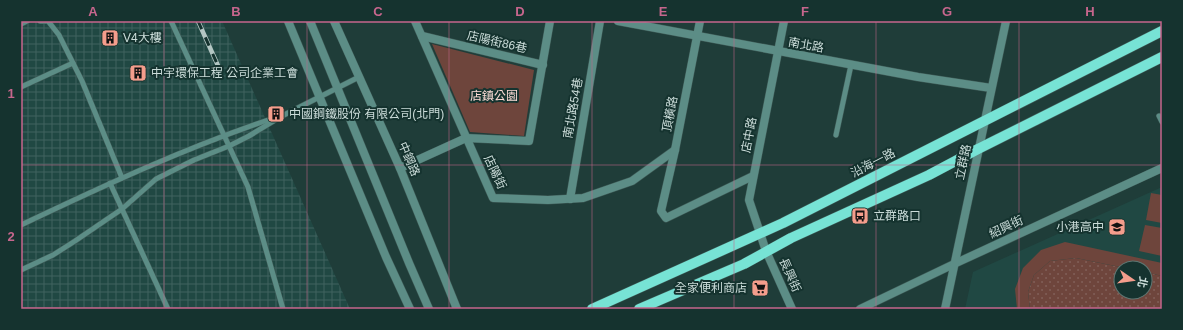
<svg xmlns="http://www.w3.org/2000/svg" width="1183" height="330" font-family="Arial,'Noto Sans TC',sans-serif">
<defs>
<pattern id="industrial-grid" width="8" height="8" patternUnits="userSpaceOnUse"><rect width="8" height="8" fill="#204843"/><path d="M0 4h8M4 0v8" fill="none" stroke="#3f625e"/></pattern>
<pattern id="grass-dots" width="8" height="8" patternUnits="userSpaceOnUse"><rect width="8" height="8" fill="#6e453c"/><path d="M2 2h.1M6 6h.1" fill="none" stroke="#815f58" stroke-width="1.8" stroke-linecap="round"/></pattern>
</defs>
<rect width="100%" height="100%" fill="#1f3d39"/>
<path fill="#204843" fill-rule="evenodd" d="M1162,187V309H965L973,272ZM1121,268H1145V292H1121Z"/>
<polygon fill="url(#industrial-grid)" points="21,21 222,21 350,309 21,309"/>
<polygon fill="url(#grass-dots)" points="1076,258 1125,268 1121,268 1121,292 1145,292 1145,272 1162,276 1162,309 1030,309 1028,292 1034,275 1050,261"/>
<g fill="#6e453c">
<polygon points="432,44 534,70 524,136 470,132"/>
<polygon points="1151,193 1162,195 1162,223 1146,220"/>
<polygon points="1145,225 1162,228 1162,256 1139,251"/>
<polygon points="1065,242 1162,263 1162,276 1145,272 1145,268 1125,268 1076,258 1050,261 1034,275 1028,292 1030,309 1017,309 1015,289 1023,268 1041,250"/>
</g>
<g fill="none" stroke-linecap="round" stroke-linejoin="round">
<g stroke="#3e5a56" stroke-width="6">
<g id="service">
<polyline points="40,21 48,21 59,35 82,81 122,178"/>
<polyline points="171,21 248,187 283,309"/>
<polyline points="21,24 27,21"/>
<polyline points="21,87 73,63"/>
<polyline points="1159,116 1162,122"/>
<polyline points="836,135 851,65"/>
<polyline points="110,183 168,309"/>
<path d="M21,225C103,186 185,148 271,119"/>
<polyline points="21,270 53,255 75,241 122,209 156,179 194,160 229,146 249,136 280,117 359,77"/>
</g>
</g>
<g stroke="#3e5a56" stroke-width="9">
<g id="minor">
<polyline points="334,21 400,168 457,309"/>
<polyline points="415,21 493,198 548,200 583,198 632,181 675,150"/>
<polyline points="618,21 918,77 991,88"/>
<polyline points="700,21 675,150 661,211 666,218 753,176"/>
<polyline points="784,21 749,200 766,251 792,309"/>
<polyline points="422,36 543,65"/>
<polyline points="400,168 466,138 529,141 550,21"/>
<polyline points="570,199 600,21"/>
<polyline points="860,309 954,264 1162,168"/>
<polyline points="945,309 1006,21"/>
</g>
</g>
<g stroke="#3e5a56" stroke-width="9">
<g id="tertiary">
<polyline points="288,21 386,257 410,309"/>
<polyline points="310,21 409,263 429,309"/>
</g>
</g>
<g stroke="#3e5a56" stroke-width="11">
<g id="primary">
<polyline points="592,309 783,223 1162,31"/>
<polyline points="639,309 744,264 791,238 929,175 978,149 1162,57"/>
</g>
</g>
<use href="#service" stroke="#5c8d86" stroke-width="5"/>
<use href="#minor" stroke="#5c8d86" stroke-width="8"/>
<use href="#tertiary" stroke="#5c8d86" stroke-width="8"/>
<use href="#primary" stroke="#77e3d5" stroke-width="10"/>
<g stroke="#b3c6c3" stroke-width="4.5">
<polyline id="rail" points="198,21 219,68"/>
</g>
<use href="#rail" stroke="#15332f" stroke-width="3" stroke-dasharray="9" stroke-linecap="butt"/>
</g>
<path fill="none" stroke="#c6668d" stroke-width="1" stroke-opacity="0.55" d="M164,21V309M307,21V309M449,21V309M592,21V309M734,21V309M876,21V309M1019,21V309M21,165H1162"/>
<defs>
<g id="building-square" transform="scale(0.9)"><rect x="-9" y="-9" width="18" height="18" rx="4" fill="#f49d8c" stroke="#15332f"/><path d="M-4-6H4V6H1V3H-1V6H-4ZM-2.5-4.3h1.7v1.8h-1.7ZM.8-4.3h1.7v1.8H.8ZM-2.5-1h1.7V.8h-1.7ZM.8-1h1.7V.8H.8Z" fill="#111"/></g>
<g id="bus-square" transform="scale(0.9)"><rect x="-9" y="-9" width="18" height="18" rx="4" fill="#f49d8c" stroke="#15332f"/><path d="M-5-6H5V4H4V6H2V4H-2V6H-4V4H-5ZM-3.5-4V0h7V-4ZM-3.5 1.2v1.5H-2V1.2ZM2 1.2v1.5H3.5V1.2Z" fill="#111"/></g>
<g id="school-square" transform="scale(0.9)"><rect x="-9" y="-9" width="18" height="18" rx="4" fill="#f49d8c" stroke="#15332f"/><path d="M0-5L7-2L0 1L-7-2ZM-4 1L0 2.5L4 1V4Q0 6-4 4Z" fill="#111"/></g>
<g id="supermarket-square" transform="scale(0.9)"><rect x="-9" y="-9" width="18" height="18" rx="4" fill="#f49d8c" stroke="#15332f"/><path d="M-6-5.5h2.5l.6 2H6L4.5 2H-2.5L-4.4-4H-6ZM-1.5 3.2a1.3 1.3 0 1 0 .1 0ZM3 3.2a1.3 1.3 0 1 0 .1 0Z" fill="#111"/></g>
</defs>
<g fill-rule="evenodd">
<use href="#building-square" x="110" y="38"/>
<use href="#building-square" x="138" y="73"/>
<use href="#building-square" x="276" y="114"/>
<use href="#bus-square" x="860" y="216"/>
<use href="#school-square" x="1117" y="227"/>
<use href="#supermarket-square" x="760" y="288"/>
</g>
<g text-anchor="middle" stroke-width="4" stroke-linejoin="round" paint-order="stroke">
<g font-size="12" fill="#cbdcd9" stroke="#15332f" text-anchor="start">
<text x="123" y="42">V4大樓</text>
<text x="151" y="77">中宇環保工程 公司企業工會</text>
<text x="289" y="118">中國鋼鐵股份 有限公司(北門)</text>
<text x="873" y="220">立群路口</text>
<text x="1104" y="231" text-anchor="end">小港高中</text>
<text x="747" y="292" text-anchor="end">全家便利商店</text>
</g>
<g font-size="12" fill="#cbdcd9" stroke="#15332f">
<text transform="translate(497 42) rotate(13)" y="4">店陽街86巷</text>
<text transform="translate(806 45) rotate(10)" y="4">南北路</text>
<text transform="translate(573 108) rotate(-80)" y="4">南北路54巷</text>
<text transform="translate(670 114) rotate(-79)" y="4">頂橫路</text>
<text transform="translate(749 135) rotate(-79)" y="4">店中路</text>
<text transform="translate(409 159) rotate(67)" y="4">中鋼路</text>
<text transform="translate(963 162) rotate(-78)" y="4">立群路</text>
<text transform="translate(873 163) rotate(-27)" y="4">沿海一路</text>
<text transform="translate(495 172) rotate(65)" y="4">店陽街</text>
<text transform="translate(1006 227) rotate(-25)" y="4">紹興街</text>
<text transform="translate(790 275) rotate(66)" y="4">長興街</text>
</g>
<g font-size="12" fill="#fcdcd6" stroke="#15332f">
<text x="494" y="100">店鎮公園</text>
</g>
</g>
<rect width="1183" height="330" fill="none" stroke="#15332f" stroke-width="44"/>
<g transform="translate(1133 280) rotate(103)"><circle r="19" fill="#15332f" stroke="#5e7773"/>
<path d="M0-3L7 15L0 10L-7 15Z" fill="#f49d8c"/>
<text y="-6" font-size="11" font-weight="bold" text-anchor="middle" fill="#cbdcd9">北</text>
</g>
<rect x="22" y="22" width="1139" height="286" fill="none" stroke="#c6668d" stroke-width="1.5"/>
<g font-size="13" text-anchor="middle" font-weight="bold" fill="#c6668d">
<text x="93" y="16">A</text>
<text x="236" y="16">B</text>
<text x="378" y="16">C</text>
<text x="520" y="16">D</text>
<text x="663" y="16">E</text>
<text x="805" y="16">F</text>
<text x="947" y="16">G</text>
<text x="1090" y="16">H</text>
<text x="11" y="98">1</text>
<text x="11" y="241">2</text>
</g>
</svg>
